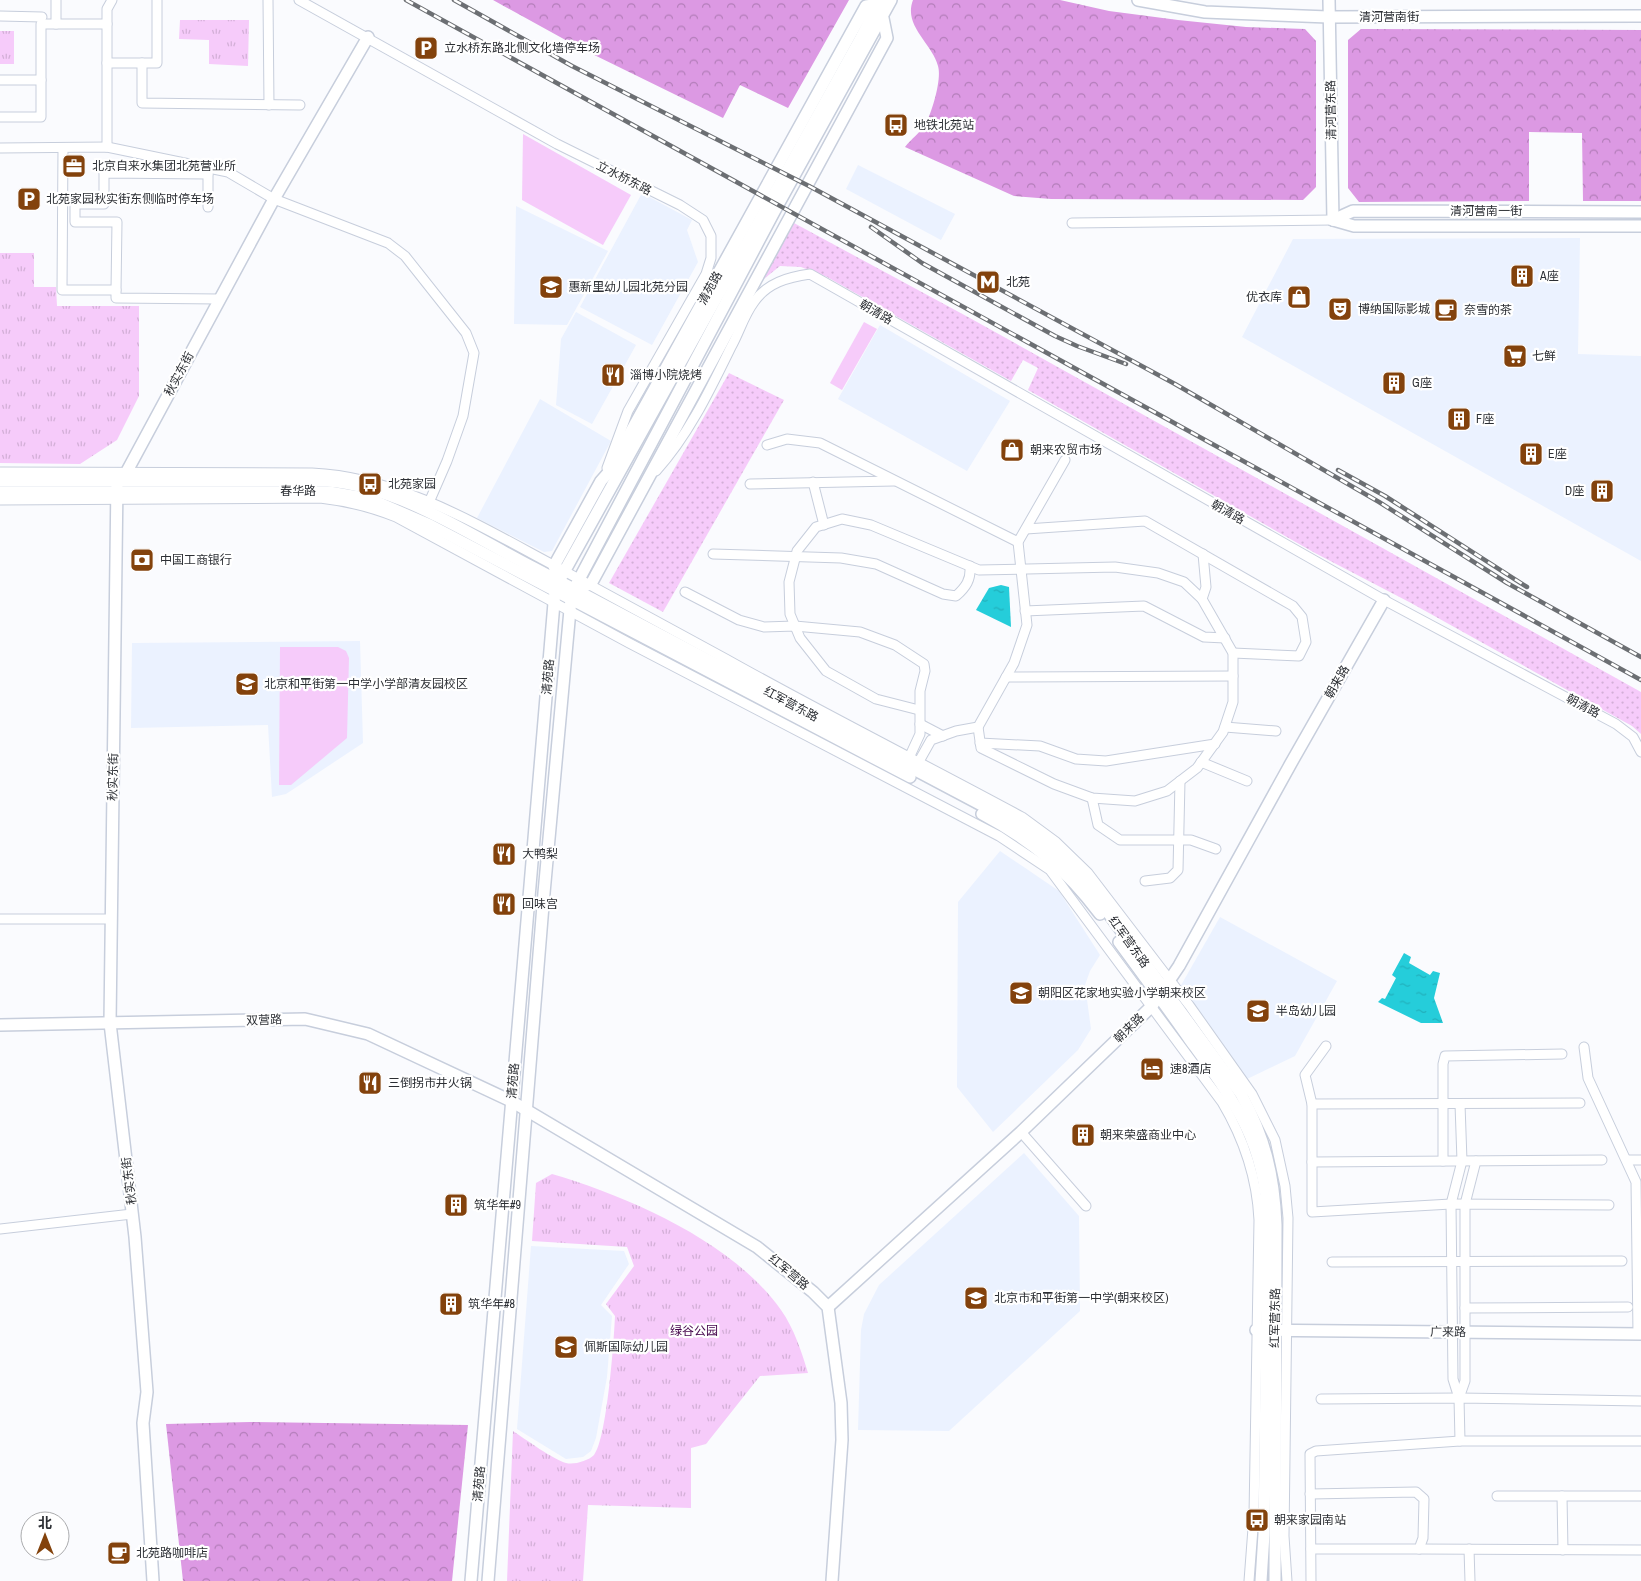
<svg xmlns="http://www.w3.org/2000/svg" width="1641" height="1581" font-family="'Archivo Narrow','Noto Sans SC',sans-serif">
<defs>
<pattern id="grass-dots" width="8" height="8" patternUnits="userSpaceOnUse" patternTransform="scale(1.25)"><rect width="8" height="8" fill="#f6cbfa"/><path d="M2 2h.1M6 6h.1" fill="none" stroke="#d3afd7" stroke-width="1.8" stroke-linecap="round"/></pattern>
<pattern id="forest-crowns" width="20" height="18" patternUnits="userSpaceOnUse" patternTransform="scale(1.25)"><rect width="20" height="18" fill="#dc99e3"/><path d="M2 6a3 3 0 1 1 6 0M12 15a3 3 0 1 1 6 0" fill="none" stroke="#b37db9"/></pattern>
<pattern id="park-tufts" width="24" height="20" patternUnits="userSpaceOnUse" patternTransform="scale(1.25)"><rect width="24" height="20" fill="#f6cbfa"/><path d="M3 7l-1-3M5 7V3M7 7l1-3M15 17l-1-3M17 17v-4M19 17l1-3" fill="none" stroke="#d3afd7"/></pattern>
<pattern id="water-ripples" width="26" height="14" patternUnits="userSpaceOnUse" patternTransform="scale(1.25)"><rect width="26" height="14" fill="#25cdda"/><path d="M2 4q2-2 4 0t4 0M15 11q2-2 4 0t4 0" fill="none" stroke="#21b0bc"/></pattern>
</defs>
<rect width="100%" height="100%" fill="#fafbfe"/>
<g fill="#ebf2ff">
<polygon points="858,165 955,214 941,240 846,189"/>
<polygon points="642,193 692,220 687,230 698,262 652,345 580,307"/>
<polygon points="516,206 608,251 567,325 514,324"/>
<polygon points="1580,238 1578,354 1641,356 1641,561 1242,337 1293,239"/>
<polygon points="576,312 636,345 592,424 556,405 561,339"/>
<polygon points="880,325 1010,401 967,471 838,399"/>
<polygon points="540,399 611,441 552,551 544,552 477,518"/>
<polygon points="360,641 363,743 286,794 272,797 268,725 131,728 132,643"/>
<polygon points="1000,851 1059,891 1100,955 1090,971 1085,985 1091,1029 1078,1050 993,1132 957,1087 958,902"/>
<polygon points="1220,917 1337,981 1295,1056 1245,1080 1180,987"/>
<polygon points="1024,1153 1079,1216 1080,1311 949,1431 858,1430 861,1330 864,1314 879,1285"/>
<polygon points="531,1246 624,1251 629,1264 601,1305 612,1316 607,1377 596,1438 591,1451 583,1457 566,1459 517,1429"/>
</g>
<g fill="url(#grass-dots)">
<polygon points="794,223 968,317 1641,692 1641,734 1632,726 1411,603 1315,553 1028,390 1038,368 1023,360 1011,381 827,277 801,267 780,266 759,283"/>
<polygon points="729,373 784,400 663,612 609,583"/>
</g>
<g fill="url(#forest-crowns)">
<polygon points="493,0 849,0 788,108 740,85 723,118 580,48"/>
<path d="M913,0H1060L1109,11L1178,20L1246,27L1305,29L1316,41V187L1303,200L1051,199L1014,196L905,147C911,139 921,132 926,123C932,112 942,79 938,66C932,43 903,26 913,0Z"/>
<polygon points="1361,29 1641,30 1641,201 1583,201 1582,133 1529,132 1529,201 1359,202 1348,188 1348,40"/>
<polygon points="250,1422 468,1425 452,1581 183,1581 166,1424"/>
</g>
<g fill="url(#park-tufts)">
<polygon points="180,20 249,20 248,66 209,64 209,40 179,39"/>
<rect x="0" y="31" width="14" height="33"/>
<polygon points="0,253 34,253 34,287 56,287 57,306 139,306 139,396 117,440 80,464 0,463"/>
<path d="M552,1174C630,1197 733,1242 781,1310C794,1328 802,1353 808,1373L760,1376L706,1444L691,1448V1508L588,1505L583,1581H507L513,1431C525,1439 554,1460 566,1463C574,1465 588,1461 594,1455C607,1439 614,1340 615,1316L606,1304L634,1266L627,1247L532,1241L536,1183Z"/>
</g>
<g fill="#f6cbfa">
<polygon points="523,134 631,195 603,245 522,200"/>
<polygon points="864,322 877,329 842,390 830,383"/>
<polygon points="280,647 338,647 346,651 349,658 347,738 291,785 279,785"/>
</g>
<g fill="url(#water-ripples)">
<polygon points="1001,585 1009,587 1011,627 976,610 989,588"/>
<polygon points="1404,953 1411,957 1409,963 1430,975 1433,971 1440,973 1434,998 1443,1023 1421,1023 1378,1002 1382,998 1385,999 1396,978 1392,975"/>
</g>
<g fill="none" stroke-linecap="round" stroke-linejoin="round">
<g stroke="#c7cedc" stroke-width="11">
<g id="street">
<polyline points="56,0 56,24"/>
<polyline points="268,0 269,105"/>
<polyline points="299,0 557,144 680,205 703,220 711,236 711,258 706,274 628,411 607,468"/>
<polyline points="0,16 42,17"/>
<polyline points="107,63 157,63 157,0"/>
<polyline points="142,63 142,103 300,105"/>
<polyline points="0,80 41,80"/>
<polyline points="0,117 41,117 41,24 107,24"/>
<polyline points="107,147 107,9 112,0"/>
<polyline points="0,148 107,147 228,172 274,199 388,243 405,256 466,333 474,353 463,416 447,461 427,507"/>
<polyline points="63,148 62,290 116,290 116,298 219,299"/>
<polyline points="208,171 208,207"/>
<polyline points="1072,223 1333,220"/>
<polyline points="116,290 117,222 75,222 75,204 104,204 104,173 208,174"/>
<polyline points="767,445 787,439 820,443 1018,542"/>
<path d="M656,471C688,436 710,390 731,347C739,333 744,315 754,302C767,283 788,277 810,274L1384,600L1616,724L1633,737L1641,752"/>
<path d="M0,472L312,473C400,477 478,525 555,566C612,597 669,628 726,659C824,714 924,764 1022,817L1056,842L1088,873L1189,1005L1252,1094L1275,1140L1285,1186L1288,1218L1284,1536L1287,1581"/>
<polyline points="813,482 824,525"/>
<polyline points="750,484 894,481"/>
<path d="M0,500L320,498C347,501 371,507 396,517L629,643L999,836L1050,870L1222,1102C1244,1139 1257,1177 1259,1220L1254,1515L1249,1581"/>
<polyline points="1026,529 1145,521 1293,606 1302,617 1306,642 1299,656 1233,653"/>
<path d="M713,554L841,558L876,564L943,594L956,596C966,587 971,580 970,566"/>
<polyline points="685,592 739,620 764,627 795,626 860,632 895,645 924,664 925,671 920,691 920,734 908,760"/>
<polyline points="1202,599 1206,587 1203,554"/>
<polyline points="1025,611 1144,606 1204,637 1225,638"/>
<polyline points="1006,677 1233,676"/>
<polyline points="919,710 876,699 826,671 800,638 790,614 789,582 797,551 816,527 842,519 871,525 979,570 1115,567 1158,573 1184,582 1202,599 1233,653 1233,702 1223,732 1197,768 1167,791 1135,801 1092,798 1054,784 981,748 978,727"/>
<polyline points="920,724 943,736"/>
<polyline points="1225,727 1276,731"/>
<polyline points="980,743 1040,746 1076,759 1106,761 1215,744"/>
<polyline points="1201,762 1247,781"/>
<polyline points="917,765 931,740 956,731 978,727 1014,663 1027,625 1018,542 1065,460"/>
<polyline points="1092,798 1098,825 1120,840 1191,840 1216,849"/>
<polyline points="1145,881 1170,878 1178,870 1180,781"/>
<polyline points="0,919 111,919"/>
<polyline points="1326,1046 1305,1075 1312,1104 1312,1212 1451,1204 1609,1205"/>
<polyline points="1584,1047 1588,1078 1636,1182 1638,1334"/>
<polyline points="1312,1104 1580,1103"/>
<polyline points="1021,1132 1086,1206"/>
<polyline points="1627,1160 1641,1160"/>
<polyline points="1443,1161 1443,1064 1445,1056 1562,1054"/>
<polyline points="1312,1162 1602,1160"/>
<polyline points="0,1229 132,1214"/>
<polyline points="1332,1262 1622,1261"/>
<polyline points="1465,1308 1628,1307"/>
<polyline points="1459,1398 1465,1381 1465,1204 1476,1161"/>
<polyline points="1321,1399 1459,1398 1641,1401"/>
<polyline points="1460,1441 1459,1398 1453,1379 1451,1204 1462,1161 1460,1104"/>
<polyline points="1310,1494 1416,1492 1424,1499 1423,1538 1419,1549 1311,1549"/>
<polyline points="1497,1496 1641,1496"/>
<polyline points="1562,1496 1563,1550"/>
<polyline points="1419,1549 1641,1550"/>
<polyline points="1469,1549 1470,1581"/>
<polyline points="1311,1581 1310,1454 1316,1451 1460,1441 1641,1441"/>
</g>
</g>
<g stroke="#c7cedc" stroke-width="14">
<g id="secondary">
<polyline points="1138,0 1205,12 1328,17 1641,16"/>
<polyline points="1329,0 1333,220"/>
<polyline points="1333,220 1353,211 1641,212"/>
<polyline points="1333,220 1354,226 1641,226"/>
<path d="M0,481H328C400,487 470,535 534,568C692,650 848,736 1006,818C1044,842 1064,858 1093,892L1241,1094C1265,1138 1274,1175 1276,1225L1275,1581"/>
<polyline points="0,492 329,492 370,499 430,525 910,777"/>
<polyline points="559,581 554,566 601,481 608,473 866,6 879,4"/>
<polyline points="574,589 591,584 887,38 883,18"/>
<path d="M982,814C1031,840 1066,869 1100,914"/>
<path d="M1119,942C1143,975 1167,1007 1190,1040C1234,1101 1264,1139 1268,1218L1264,1534L1261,1581"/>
<polyline points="0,1025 305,1019 368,1034 511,1101 757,1247 813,1292 828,1307 841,1403 842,1440 832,1581"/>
<polyline points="828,1307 1021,1132 1152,1006 1179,966 1290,765 1384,600"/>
<polyline points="1256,1330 1641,1334"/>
<polyline points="153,1581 143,1423 147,1392 135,1237 110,1023 117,481 126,473 274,199 368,37"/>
<polyline points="471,1581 555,591 559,581 862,36 880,0"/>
<polyline points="488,1581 544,893 571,599 574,589 774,212 891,0"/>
</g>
</g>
<use href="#street" stroke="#fff" stroke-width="9"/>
<use href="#secondary" stroke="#fff" stroke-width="11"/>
<g stroke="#6c6f73" stroke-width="4.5">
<g id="rail">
<polyline points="406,0 1641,680"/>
<polyline points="454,0 572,66 809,186 1175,384 1379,502 1507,583 1641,657"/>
<polyline points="871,227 922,263 1055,336 1077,346 1126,364"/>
<polyline points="1338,470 1385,496 1527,587"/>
</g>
</g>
<use href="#rail" stroke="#fff" stroke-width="2.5" stroke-dasharray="8" stroke-linecap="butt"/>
</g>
<defs>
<g id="parking-square" transform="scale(1.25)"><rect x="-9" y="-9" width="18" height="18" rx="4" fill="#83420c" stroke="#fff"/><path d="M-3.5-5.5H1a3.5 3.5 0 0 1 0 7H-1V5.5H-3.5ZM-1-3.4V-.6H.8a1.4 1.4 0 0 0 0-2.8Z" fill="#fff"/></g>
<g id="bus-square" transform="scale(1.25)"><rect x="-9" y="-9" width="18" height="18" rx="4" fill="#83420c" stroke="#fff"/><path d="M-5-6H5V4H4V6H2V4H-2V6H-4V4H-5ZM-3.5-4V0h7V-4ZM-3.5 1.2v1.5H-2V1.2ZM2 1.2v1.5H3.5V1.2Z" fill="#fff"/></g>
<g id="office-square" transform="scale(1.25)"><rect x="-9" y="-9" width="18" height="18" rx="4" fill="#83420c" stroke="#fff"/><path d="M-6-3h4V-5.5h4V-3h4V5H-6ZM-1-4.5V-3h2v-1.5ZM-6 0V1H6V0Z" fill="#fff"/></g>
<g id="building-square" transform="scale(1.25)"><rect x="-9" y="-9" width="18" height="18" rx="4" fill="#83420c" stroke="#fff"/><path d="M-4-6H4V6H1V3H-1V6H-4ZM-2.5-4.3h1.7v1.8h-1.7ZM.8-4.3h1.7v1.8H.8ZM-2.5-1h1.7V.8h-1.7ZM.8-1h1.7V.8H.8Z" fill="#fff"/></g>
<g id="metro-square" transform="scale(1.25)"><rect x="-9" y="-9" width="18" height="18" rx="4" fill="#83420c" stroke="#fff"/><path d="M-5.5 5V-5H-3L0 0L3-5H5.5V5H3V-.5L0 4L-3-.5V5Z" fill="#fff"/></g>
<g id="school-square" transform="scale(1.25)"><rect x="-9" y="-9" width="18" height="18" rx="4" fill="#83420c" stroke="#fff"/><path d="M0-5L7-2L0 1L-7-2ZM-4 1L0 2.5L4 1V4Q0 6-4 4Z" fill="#fff"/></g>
<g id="shop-square" transform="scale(1.25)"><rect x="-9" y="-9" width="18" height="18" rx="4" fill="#83420c" stroke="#fff"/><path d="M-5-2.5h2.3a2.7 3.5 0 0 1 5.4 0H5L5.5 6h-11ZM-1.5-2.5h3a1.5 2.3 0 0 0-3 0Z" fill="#fff"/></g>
<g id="theatre-square" transform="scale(1.25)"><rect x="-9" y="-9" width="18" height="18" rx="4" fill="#83420c" stroke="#fff"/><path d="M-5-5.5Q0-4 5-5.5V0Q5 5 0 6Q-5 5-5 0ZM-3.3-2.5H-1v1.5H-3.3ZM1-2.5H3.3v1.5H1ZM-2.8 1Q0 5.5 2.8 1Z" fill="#fff"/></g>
<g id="cafe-square" transform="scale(1.25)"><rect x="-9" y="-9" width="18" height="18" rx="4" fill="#83420c" stroke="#fff"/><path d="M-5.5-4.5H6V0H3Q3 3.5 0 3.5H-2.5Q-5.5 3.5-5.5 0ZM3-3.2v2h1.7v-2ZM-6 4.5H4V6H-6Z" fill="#fff"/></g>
<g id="supermarket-square" transform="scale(1.25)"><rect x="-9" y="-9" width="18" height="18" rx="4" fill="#83420c" stroke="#fff"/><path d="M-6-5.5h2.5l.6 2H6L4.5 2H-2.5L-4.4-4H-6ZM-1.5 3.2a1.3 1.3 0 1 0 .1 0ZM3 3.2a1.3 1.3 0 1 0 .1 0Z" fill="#fff"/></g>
<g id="restaurant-square" transform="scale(1.25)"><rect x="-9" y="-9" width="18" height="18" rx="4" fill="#83420c" stroke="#fff"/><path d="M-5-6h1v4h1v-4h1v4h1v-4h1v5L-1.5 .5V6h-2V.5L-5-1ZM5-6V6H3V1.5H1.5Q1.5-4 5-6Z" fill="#fff"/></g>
<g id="bank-square" transform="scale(1.25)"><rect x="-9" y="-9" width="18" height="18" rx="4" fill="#83420c" stroke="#fff"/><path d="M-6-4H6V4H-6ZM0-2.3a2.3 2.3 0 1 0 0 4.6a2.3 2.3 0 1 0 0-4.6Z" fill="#fff"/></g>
<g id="hotel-square" transform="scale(1.25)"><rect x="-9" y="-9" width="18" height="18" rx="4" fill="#83420c" stroke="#fff"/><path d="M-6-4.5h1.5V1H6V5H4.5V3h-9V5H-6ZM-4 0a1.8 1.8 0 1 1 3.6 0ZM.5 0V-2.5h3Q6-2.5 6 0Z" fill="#fff"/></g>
</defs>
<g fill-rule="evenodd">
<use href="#parking-square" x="426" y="48"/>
<use href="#bus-square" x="896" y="125"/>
<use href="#office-square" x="74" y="166"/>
<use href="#parking-square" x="29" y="199"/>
<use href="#building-square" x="1522" y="276"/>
<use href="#metro-square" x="988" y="282"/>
<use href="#school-square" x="551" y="287"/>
<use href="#shop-square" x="1299" y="297"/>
<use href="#theatre-square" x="1340" y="309"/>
<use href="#cafe-square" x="1446" y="310"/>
<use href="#supermarket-square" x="1515" y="356"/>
<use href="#restaurant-square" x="613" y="375"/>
<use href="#building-square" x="1394" y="383"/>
<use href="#building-square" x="1459" y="419"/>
<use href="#shop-square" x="1012" y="450"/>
<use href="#building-square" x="1531" y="454"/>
<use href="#bus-square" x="370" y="484"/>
<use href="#building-square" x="1602" y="491"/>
<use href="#bank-square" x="142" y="560"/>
<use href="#school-square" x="247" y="684"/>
<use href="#restaurant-square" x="504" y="854"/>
<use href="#restaurant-square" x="504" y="904"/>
<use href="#school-square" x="1021" y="993"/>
<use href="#school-square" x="1258" y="1011"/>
<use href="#hotel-square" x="1152" y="1069"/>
<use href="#restaurant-square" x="370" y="1083"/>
<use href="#building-square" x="1083" y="1135"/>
<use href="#building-square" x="456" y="1205"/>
<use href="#school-square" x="976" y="1298"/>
<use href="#building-square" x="451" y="1304"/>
<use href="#school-square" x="566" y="1347"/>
<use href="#bus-square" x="1257" y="1520"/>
<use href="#cafe-square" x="119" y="1553"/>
</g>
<g text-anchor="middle" stroke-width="4.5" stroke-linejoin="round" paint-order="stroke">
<g font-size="12" fill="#2c2f34" stroke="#fff">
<text x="1389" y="21">清河营南街</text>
<text transform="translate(1331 110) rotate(-91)" y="4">清河营东路</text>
<text transform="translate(624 178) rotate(27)" y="4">立水桥东路</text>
<text x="1486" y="215">清河营南一街</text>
<text transform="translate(710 288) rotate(-61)" y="4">清苑路</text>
<text transform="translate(876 312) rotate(30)" y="4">朝清路</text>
<text transform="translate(179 374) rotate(-62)" y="4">秋实东街</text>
<text x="298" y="495">春华路</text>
<text transform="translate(1228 512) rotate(29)" y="4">朝清路</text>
<text transform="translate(548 677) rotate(-85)" y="4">清苑路</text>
<text transform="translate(1337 682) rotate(-60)" y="4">朝来路</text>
<text transform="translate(791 704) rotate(28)" y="4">红军营东路</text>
<text transform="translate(1583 706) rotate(28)" y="4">朝清路</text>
<text transform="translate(113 777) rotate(-89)" y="4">秋实东街</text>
<text transform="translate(1129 942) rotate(54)" y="4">红军营东路</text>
<text transform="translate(264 1020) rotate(-2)" y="4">双营路</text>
<text transform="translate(1129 1028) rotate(-44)" y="4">朝来路</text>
<text transform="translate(513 1081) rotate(-85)" y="4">清苑路</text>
<text transform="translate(129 1181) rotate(-97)" y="4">秋实东街</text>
<text transform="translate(789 1272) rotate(40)" y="4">红军营路</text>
<text transform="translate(1275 1318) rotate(-89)" y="4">红军营东路</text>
<text transform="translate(1448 1332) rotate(1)" y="4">广来路</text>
<text transform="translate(479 1484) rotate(-85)" y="4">清苑路</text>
</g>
<g font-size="12" fill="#2c2f34" stroke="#fff" text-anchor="start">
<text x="444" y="52">立水桥东路北侧文化墙停车场</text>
<text x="914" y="129">地铁北苑站</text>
<text x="92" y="170">北京自来水集团北苑营业所</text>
<text x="46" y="203">北苑家园秋实街东侧临时停车场</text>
<text x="1540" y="280">A座</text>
<text x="1006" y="286">北苑</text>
<text x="568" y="291">惠新里幼儿园北苑分园</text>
<text x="1282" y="301" text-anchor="end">优衣库</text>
<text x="1358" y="313">博纳国际影城</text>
<text x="1464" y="314">奈雪的茶</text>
<text x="1532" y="360">七鲜</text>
<text x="630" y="379">淄博小院烧烤</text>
<text x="1412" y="387">G座</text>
<text x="1476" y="423">F座</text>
<text x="1030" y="454">朝来农贸市场</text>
<text x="1548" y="458">E座</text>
<text x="388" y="488">北苑家园</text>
<text x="1584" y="495" text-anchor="end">D座</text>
<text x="160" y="564">中国工商银行</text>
<text x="264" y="688">北京和平街第一中学小学部清友园校区</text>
<text x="522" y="858">大鸭梨</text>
<text x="522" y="908">回味宫</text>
<text x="1038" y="997">朝阳区花家地实验小学朝来校区</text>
<text x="1276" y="1015">半岛幼儿园</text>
<text x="1170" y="1073">速8酒店</text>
<text x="388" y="1087">三倒拐市井火锅</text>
<text x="1100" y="1139">朝来荣盛商业中心</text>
<text x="474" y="1209">筑华年#9</text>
<text x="994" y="1302">北京市和平街第一中学(朝来校区)</text>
<text x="468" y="1308">筑华年#8</text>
<text x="584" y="1351">佩斯国际幼儿园</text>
<text x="1274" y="1524">朝来家园南站</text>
<text x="136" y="1557">北苑路咖啡店</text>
</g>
<g font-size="12" fill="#44044b" stroke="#fff">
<text x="694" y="1335">绿谷公园</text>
</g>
</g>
<g transform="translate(45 1536)"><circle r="24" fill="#ffffff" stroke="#abacae"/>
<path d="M0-4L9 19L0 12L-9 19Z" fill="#83420c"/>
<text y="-8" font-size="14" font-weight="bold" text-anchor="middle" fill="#2c2f34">北</text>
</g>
</svg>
